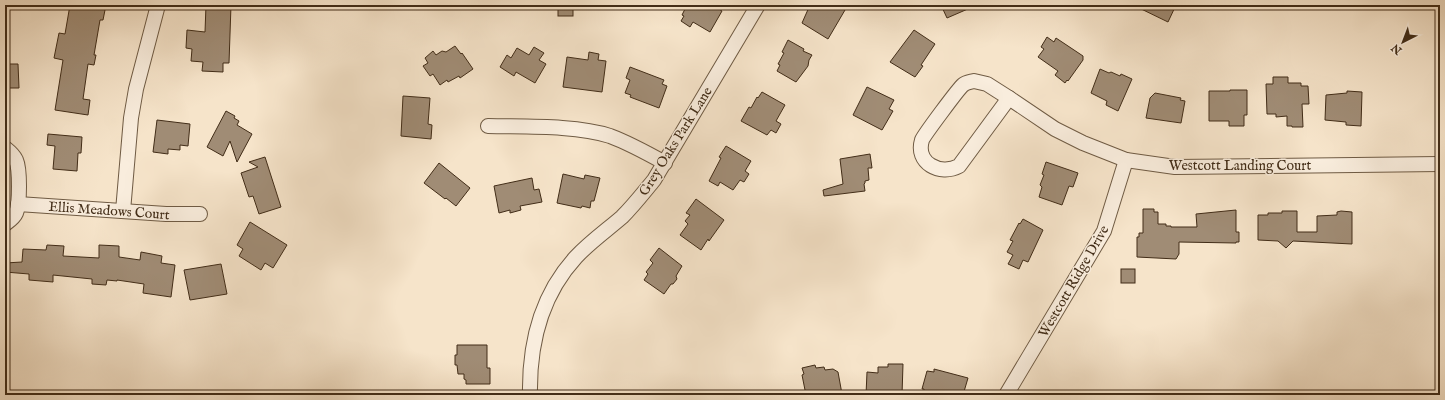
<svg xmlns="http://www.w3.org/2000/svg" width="1445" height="400" font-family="'IM FELL English',serif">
<rect width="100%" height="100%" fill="#f6e4ca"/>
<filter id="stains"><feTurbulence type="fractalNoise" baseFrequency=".005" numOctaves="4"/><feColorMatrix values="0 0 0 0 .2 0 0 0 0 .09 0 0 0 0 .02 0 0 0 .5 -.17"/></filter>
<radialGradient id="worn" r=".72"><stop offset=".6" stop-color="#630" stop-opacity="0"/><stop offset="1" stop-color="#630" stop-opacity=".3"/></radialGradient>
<g fill="#a08c75" stroke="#422d18">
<polygon points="70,5 106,5 103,20 100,20 94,55 96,55 94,65 88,64 83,99 90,100 88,115 55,110 63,60 54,58 59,33 65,34"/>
<polygon points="206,5 231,5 229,63 223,63 223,72 202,71 203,62 191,61 192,49 186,48 187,30 205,32"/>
<rect x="558" y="5" width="15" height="11"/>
<polygon points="687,5 712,5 722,11 710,32 693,22 690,27 681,21 684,16 682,15"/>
<polygon points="810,5 844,5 842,8 845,10 828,39 802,23"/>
<polygon points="941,5 977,5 947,18"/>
<polygon points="1133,5 1176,5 1168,22"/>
<polygon points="914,30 935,44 921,65 923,66 915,77 890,62"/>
<polygon points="1047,37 1054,42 1056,38 1083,56 1083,60 1068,81 1067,80 1065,83 1055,75 1058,71 1038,57 1044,49 1041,47"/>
<polygon points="788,40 804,49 803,51 812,55 809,60 808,66 796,82 777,71 780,65 778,64 784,53 782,52"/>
<polygon points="455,46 461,54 462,53 473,69 460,78 459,76 448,82 447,80 440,85 433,74 430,76 423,66 428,63 425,58 433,51 436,55 442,51 446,52"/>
<polygon points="534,47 544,53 539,60 546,64 535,83 516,72 514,76 500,67 507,55 511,58 517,48 529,55"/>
<polygon points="589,52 599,54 598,60 606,61 602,92 563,87 567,57 588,60"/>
<polygon points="5,64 18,64 19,88 5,88"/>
<polygon points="630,67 664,80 662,84 667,86 659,108 630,97 631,95 625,93 630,80 626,78"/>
<polygon points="1100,69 1109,73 1111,72 1120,76 1121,74 1132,79 1118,111 1106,105 1107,101 1091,93"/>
<polygon points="1273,77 1288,77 1288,83 1301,83 1301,86 1308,86 1309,104 1302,104 1303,127 1292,127 1292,126 1287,126 1287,116 1276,117 1276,114 1267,114 1266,84 1273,84"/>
<polygon points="867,87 894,100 889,109 893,111 882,130 853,115"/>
<polygon points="1230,90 1247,90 1247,115 1244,115 1244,126 1229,126 1229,121 1209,121 1209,91 1230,91"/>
<polygon points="1347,91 1362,92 1361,126 1346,125 1346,122 1325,120 1326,95 1347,93"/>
<polygon points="762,92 785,105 776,121 781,124 776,133 771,130 767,135 741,121 749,107 751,108 757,97 758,98"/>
<polygon points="1155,93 1181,98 1180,100 1185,101 1181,123 1146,118 1150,98"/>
<polygon points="403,96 430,98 428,124 432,125 431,139 401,136"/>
<polygon points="226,111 235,116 234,118 239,121 237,125 252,134 237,162 230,141 223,156 207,147"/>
<polygon points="157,120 190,124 188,146 180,145 180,150 168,149 168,154 153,152"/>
<polygon points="48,134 82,137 81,153 78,153 77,171 53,169 55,146 47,145"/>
<polygon points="726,146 751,161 745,171 749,174 744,182 740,180 733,190 720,182 718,186 709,181 721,158 719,157"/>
<polygon points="870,154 872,168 868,168 869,180 865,181 865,183 864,184 865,191 824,196 823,190 843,184 840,159"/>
<polygon points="265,157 281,207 259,214 253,196 249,197 241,173 258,167 249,162"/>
<polygon points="1046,162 1078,173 1073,187 1069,186 1062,205 1039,197 1042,187 1040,185 1044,175 1042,174"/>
<polygon points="439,163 470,188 456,206 446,198 445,199 424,183"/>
<polygon points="563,174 584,179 585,175 600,178 594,201 591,201 590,208 582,206 581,208 557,203"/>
<polygon points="532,178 534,190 539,189 542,202 520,206 521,210 510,213 510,210 499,213 494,186"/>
<polygon points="696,199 724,220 709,241 708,239 701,250 680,235 688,224 685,221 690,215 686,213"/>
<polygon points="1143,209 1154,209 1154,212 1158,212 1158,224 1166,224 1166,226 1171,226 1171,227 1197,227 1196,214 1236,210 1236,232 1239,232 1239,242 1236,242 1236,243 1179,242 1179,254 1176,259 1137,257 1137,237 1139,237 1139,233 1143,233"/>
<polygon points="1282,211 1297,211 1297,232 1317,232 1317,216 1337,215 1337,212 1341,211 1352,212 1352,244 1293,241 1286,248 1278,241 1258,240 1258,215 1268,215 1268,213 1282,213"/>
<polygon points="1023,219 1043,230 1028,262 1023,260 1019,269 1008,264 1013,255 1007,252 1013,241 1010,240 1019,223 1020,224"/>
<polygon points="250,222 287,245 273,268 265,263 261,270 239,256 243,249 237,245"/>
<polygon points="47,245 64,246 63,256 99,258 99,245 119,246 119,257 140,260 141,252 162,256 161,263 175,265 171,297 143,293 144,284 117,280 117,281 107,280 106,285 92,284 92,279 53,275 53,282 29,280 29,274 5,272 5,263 22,262 23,249 46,250"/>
<polygon points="659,248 682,266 676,276 677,279 673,284 671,284 664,294 644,280 648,274 646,272 653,263 650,260"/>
<polygon points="221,264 227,294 190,300 184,270"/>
<rect x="1121" y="269" width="14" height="14"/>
<polygon points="457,345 487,345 487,368 490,368 490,384 466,384 466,380 464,379 464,374 458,374 457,365 455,365 455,355 457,355"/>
<polygon points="888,364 903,364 902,395 866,395 867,372 878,373 878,367 888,367"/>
<polygon points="815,365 816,368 824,367 825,370 833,369 838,372 842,394 836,395 806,395 802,375 804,374 802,368"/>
<polygon points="934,369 968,378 963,395 927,395 927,393 924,392 924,389 922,389 927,371 934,372"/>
</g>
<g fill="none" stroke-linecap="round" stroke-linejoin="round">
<g stroke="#6f5b44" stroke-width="16">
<g id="street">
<path d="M974,81L987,84L1009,98L959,166C940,176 915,163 922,140C924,135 959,88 963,85C966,82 970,82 974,81Z"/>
<polyline points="1009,98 1055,129 1083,143 1126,160 1175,167 1440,164"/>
<path d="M488,126C524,127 576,125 610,136C629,143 647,153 665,163"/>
<path d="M5,148C10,152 13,154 16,160C20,169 20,203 16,213C14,218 9,221 5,224"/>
<polyline points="18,204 166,214 200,214"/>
<polyline points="123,211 131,118 136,89 158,5"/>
<path d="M530,395C529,344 541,295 576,257C590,242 607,230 622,217C634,205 644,192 654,180L758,5"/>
<polyline points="1006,395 1104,231 1126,160"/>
</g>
</g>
<use href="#street" stroke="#f9eddd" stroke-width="14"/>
</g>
<g text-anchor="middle" stroke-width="3" stroke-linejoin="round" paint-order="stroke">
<g font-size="14" fill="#422d18" stroke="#f9eddd">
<text transform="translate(675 141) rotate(-58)" y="5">Grey Oaks Park Lane</text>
<text x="1240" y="170">Westcott Landing Court</text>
<text transform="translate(109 210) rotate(4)" y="5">Ellis Meadows Court</text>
<text transform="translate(1073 281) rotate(-60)" y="5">Westcott Ridge Drive</text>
</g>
</g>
<rect width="1445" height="400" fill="none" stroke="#f6e4ca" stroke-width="20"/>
<rect x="6" y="6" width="1433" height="388" fill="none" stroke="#422d18" stroke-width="2"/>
<rect x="10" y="10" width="1425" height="380" fill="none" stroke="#422d18"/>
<g transform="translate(1403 42) rotate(222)" stroke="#f9eddd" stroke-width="3" paint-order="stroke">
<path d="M0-3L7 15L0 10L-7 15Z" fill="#422d18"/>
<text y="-6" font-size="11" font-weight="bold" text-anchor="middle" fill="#422d18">N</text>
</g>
<rect width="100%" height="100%" filter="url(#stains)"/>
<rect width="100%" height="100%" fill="url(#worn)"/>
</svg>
